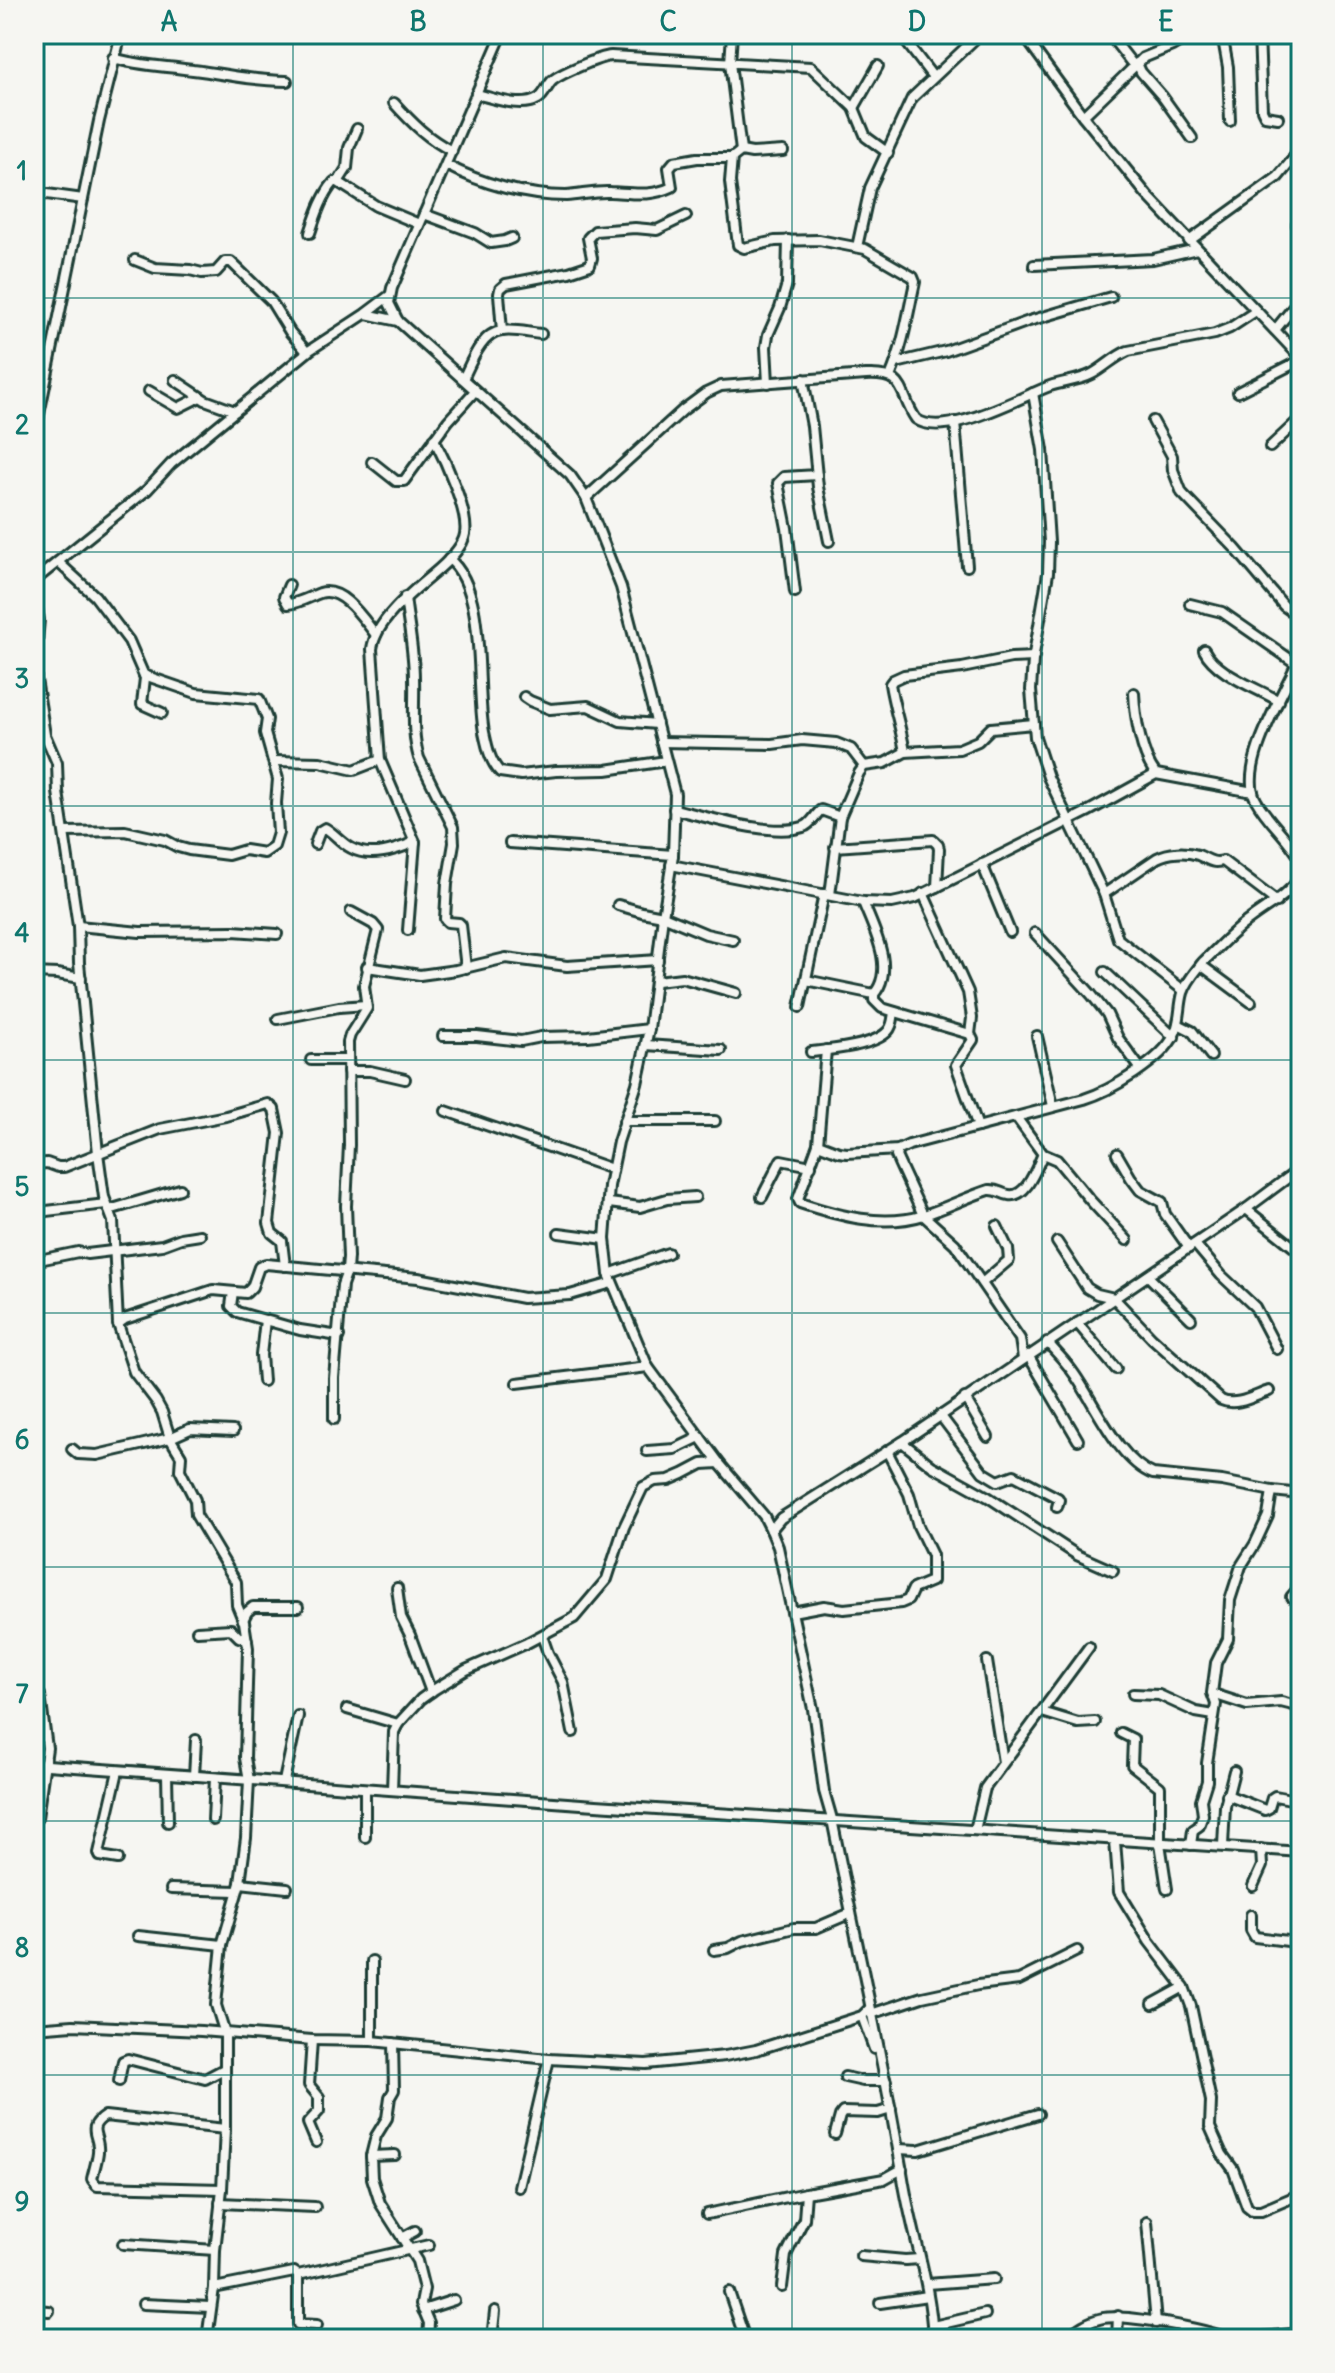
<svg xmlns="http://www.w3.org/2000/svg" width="1335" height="2373" font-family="Delius,sans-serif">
<rect width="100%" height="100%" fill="#f6f6f2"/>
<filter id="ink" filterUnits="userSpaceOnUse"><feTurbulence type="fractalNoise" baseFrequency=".0125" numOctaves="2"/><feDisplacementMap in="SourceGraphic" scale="16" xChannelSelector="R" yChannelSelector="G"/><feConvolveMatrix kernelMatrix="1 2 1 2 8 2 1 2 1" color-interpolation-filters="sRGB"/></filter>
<g filter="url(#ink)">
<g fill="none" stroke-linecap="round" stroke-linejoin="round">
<g stroke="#1f3d34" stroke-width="14">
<g id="minor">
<path d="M502,34L392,288L389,303L398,321L570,475L586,498L621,587L675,794L673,855L663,916L649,1029L637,1084L618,1142L609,1186L605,1239L609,1274L648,1367L719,1463L764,1516L771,1530L778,1547L813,1709L824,1791L832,1819C856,1941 884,2062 904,2184C913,2236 931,2286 933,2339"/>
<polyline points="732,34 730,63 741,151"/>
<polyline points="900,34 933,77"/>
<polyline points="1023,34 1083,116 1147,195 1301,358"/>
<polyline points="1109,34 1134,66"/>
<polyline points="1222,34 1228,67 1230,121"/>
<polyline points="1259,34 1262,110 1265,116 1278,118"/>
<path d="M113,58C140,66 166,66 193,70C227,74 252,81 287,81"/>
<polyline points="1137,63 1141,72 1162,96 1192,138"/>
<path d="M476,94C493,98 521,109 538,99C545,95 547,85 553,80C562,73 599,57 611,56L811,67L854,108L866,137L888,153"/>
<path d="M394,103C412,123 428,139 452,151"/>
<polyline points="854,108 878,66"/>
<polyline points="1083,116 1143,58 1172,46 1192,34"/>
<path d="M783,151L752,153L741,151L732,158L730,182L738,245L744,248L775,241L819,240L865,249L913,277L915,282C908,314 903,347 890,377"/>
<path d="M446,165C482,184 526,196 566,196C581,195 596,191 610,192C632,193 651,197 672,187L669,168L674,162L697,158H732"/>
<polyline points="338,182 376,206 419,224"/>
<polyline points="34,196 47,194 83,199"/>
<polyline points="424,214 475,233 491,243 505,241 512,238"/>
<polyline points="1297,225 1301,230"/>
<path d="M310,233C316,215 322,196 334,182H338L347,168L349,148L357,129"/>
<polyline points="1189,241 1278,177 1293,159 1301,143"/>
<polyline points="857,247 870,188 912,98 980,34"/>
<polyline points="135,260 155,268 190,270 202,273 216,272 225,262 231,262 271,301 290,332 307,352"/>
<polyline points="1034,265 1153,259 1197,249"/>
<polyline points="366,314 398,321"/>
<polyline points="1275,330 1301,298"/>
<polyline points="502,331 499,294 500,289 506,284 569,272 590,265 592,258 588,238 595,231 635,228 657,230 686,216"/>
<polyline points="896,363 946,351 1029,321 1111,297"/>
<path d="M463,379C471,363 481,333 502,331C514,329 529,333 541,334"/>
<polyline points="803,379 812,426 818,487 829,541"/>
<polyline points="175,380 205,400 235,411"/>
<polyline points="768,383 766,347 768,335 780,308 787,284 788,240"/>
<polyline points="149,391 178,408 200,397"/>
<polyline points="1238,392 1301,360"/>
<polyline points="1033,393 1043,450 1049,542 1048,573 1033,660 1031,690 1035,737 1048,777 1104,894 1118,939 1183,990"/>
<polyline points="1153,421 1172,456 1173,470 1182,493 1235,548 1284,606 1301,618"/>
<polyline points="955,422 967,566"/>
<polyline points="34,439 99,121 121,34"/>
<polyline points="1270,447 1301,418"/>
<polyline points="372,462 396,481 404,481 448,421 475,391"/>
<path d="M586,498L683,410L706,393L721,386L866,375C908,373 898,393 916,419C944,440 1020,397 1050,386C1064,381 1079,381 1092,374C1105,367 1114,357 1128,351L1215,334L1230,328L1256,311"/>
<path d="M449,559C488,591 475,685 484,732C487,746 490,762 500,772L521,775L556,771L606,770L666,761"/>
<polyline points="58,562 95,596 129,641 145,678 142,704 162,713"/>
<polyline points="34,581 147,490 171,464 310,350 365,314 389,296"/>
<path d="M289,585L284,597L288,604C300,603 309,597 320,593C343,586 364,620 376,635"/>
<polyline points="34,591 39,620 35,664 36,679 45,735 57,763 58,792 78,926 79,963 98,1153 104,1197 113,1221 118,1324 134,1372 156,1401 162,1412 170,1438 181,1456 180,1470 195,1500 196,1515 236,1582 237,1605 244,1622 248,1648 245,1758 249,1780 246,1838 240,1883 222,1945 216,2005 225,2034 225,2129 222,2189 215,2250 214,2288 207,2339"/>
<polyline points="795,592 787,528 778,483 784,477 817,475"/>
<path d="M405,597C408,624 414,651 414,678C415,705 411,731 419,758L453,827L454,843L447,884L445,919L448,922L459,923L461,925L466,968"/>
<polyline points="1190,604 1222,612 1297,664"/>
<path d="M1204,650C1216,674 1255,687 1279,701"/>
<path d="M1301,654C1287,689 1237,765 1256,800C1268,822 1289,838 1301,860"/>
<polyline points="1289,682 1301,689"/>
<path d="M1134,693C1135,716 1141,756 1156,774"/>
<polyline points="524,697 530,701 550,709 588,706 620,721 657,724"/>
<polyline points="661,742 772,744 802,740 836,743 851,749 864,766"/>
<path d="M905,752C901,728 894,708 890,684L893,680L904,675L962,668L1011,658L1034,657"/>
<polyline points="274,761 320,762 354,770 380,760"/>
<path d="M674,809C707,817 771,837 803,827C811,825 815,815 821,810L840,817"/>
<polyline points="65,832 125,831 165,840 178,847 189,850 228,855 245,850 264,853 274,846 278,833 276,803 278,779 265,733 267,719 259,699 196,693 144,675"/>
<polyline points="510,843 673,855"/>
<path d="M315,844L320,831L325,828C334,833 341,843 351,848C370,859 396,850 415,842"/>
<polyline points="835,847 933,840 938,845 939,849 937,887"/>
<polyline points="982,864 1010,932"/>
<polyline points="671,865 863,902 892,903 915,898 1087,812 1156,774 1253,792"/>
<polyline points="923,893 968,992 972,1018 970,1034"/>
<path d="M1104,894L1157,858C1169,852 1185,851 1198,855C1208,859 1212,864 1223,861L1277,902"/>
<polyline points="830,895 840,817 859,773 864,766 885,763 905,752 959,749 978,741 991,728 1034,724"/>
<path d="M863,902C873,928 896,969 874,994"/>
<polyline points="618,905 642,912 663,916 706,934 733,940"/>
<polyline points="78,926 140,932 233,931 277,934"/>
<path d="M408,930L415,842L380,760L372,649C374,634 383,622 393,611C407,595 423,583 439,569C449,560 463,547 465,534C469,512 445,460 434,439"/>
<polyline points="1035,933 1091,994 1107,1014 1118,1038 1140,1068"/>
<polyline points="1201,965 1251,1002"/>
<polyline points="367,967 420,975 456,970 506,958 567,966 658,960"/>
<polyline points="1105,972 1174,1037"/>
<polyline points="34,973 57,974 81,978"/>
<polyline points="806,980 874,994"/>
<polyline points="657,981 682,978 736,993"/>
<polyline points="874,994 874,1000 882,1008 970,1034 973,1040 956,1065 978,1127"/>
<polyline points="800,1007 824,894"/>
<polyline points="278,1019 339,1007 366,1005"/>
<polyline points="1178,1024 1192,1031 1211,1056"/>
<polyline points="443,1036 477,1036 521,1041 541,1037 588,1036 649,1029"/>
<polyline points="1037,1036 1053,1106"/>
<polyline points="646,1045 721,1050"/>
<path d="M826,1050L818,1144L798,1199L800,1203C839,1216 883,1228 924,1215C946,1208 967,1197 989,1190C998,1189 1001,1194 1009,1195C1027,1198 1037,1166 1043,1154"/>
<path d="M811,1052C830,1050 875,1046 888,1031C893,1026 893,1018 894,1012"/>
<polyline points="311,1060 347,1060"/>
<polyline points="348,1071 370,1071 405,1079"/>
<polyline points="446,1111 612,1169"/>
<polyline points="1016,1117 1043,1154 1057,1160 1090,1200 1127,1240"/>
<polyline points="624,1121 715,1121"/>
<path d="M818,1144L839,1152L847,1153L898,1150L909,1145L1084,1099C1110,1091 1163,1060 1174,1035C1181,1022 1179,1007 1183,993C1186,982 1196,971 1203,962C1218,948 1232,932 1249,920C1269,905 1285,898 1301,877"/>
<polyline points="898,1150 896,1156 899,1163 923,1215 955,1244 1020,1339 1023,1359"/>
<polyline points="1117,1154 1131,1178 1140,1190 1162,1202 1165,1214 1189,1248"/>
<polyline points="34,1164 47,1163 58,1167 64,1167 160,1129 226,1116 268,1104 274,1109 279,1133 269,1223 272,1233 282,1241 285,1266"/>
<polyline points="762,1197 781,1160 811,1166"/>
<polyline points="609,1203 640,1207 667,1199 695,1197"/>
<polyline points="1246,1209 1301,1253"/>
<polyline points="109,1210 180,1189"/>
<polyline points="38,1212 106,1204"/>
<polyline points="559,1233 605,1239"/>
<path d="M1057,1242L1087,1288L1097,1294L1114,1298L1152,1338L1221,1400C1236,1407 1254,1396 1269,1391"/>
<polyline points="1195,1244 1221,1275 1255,1307 1277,1349"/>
<polyline points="34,1261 78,1252 87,1254 162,1245 181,1238 200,1235"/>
<polyline points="609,1274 668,1253"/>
<polyline points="1148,1276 1191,1319"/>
<polyline points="982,1283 1009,1260 1008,1249 997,1226"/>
<polyline points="233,1292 231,1306 237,1312 300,1330 339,1336"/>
<polyline points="1077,1323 1116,1369"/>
<polyline points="118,1324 125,1319 213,1290 246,1293 252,1287 259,1267 266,1264 418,1278 523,1298 570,1295 612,1283"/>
<path d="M1047,1342C1055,1351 1065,1361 1072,1371C1094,1400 1117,1460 1153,1474L1222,1481L1272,1491L1301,1494"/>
<polyline points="1028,1355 1078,1440"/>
<polyline points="263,1381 261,1355 265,1320"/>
<polyline points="517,1383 648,1367"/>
<polyline points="965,1398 988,1437"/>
<polyline points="940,1415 983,1472 998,1481 1014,1475 1058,1498 1059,1500 1057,1507"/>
<polyline points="334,1419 334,1378 342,1285 347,1271 348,1257 346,1206 349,1145 348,1042 350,1035 367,1008 364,986 378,930 373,924 351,912"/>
<polyline points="902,1442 932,1466 988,1497 1077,1555 1113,1571"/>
<polyline points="72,1449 78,1454 97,1455 170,1438 190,1429 233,1431"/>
<polyline points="647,1451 675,1449 700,1437"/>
<polyline points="771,1530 781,1518 902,1442 1246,1209 1301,1168"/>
<polyline points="397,1588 401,1617 410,1635 431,1692"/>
<polyline points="1291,1597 1297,1590 1301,1553"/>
<polyline points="792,1612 824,1606 844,1609 901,1603 908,1600 913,1589 932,1581 932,1555 918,1526 909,1494 887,1451"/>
<polyline points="243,1620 247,1612 253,1607 298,1607"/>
<polyline points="197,1631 231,1629 239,1637 247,1640"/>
<polyline points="542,1636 548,1653 563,1682 573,1732"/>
<polyline points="987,1661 1003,1762"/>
<polyline points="1133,1694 1159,1695 1196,1712 1214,1715"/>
<polyline points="1213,1694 1247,1705 1281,1702 1301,1707"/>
<polyline points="347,1709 398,1724"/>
<polyline points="1042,1712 1078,1723 1095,1722"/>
<polyline points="1121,1733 1133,1739 1132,1765 1160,1787 1160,1843 1167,1889"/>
<polyline points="34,1764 581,1804 1301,1852"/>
<polyline points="167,1774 168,1822"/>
<polyline points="194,1776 196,1740"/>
<polyline points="284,1781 298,1716"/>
<polyline points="392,1790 394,1732 398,1724 421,1699 435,1689 466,1670 525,1644 574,1618 607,1579 624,1527 643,1487 655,1481 669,1480 683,1474 702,1464 719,1463"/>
<polyline points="1227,1795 1265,1810 1269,1808 1272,1798 1275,1796 1301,1801"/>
<polyline points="37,1818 47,1748 40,1695"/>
<polyline points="213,1820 215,1778"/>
<polyline points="975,1830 985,1788 1089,1647"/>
<polyline points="365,1837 365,1789"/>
<polyline points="1115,1841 1119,1892 1149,1941 1184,1987 1191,2006 1211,2101 1210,2127 1222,2154 1233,2169 1247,2207 1252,2211 1261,2211 1301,2194"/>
<polyline points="1191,1845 1193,1830 1199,1826 1203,1815 1201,1800 1207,1781 1207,1763 1216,1704 1212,1693 1216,1663 1228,1639 1230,1600 1241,1566 1255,1544 1268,1516 1272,1491"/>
<polyline points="1223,1846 1225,1806 1234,1771"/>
<polyline points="1295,1852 1301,1822"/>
<polyline points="118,1859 100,1856 99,1853 118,1771"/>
<polyline points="240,1883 287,1888"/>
<polyline points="1253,1886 1262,1866 1261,1849"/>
<polyline points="171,1889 237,1891"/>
<polyline points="1251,1915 1251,1930 1255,1937 1288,1941 1301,1947"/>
<polyline points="138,1936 222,1945"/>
<polyline points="714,1950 728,1948 742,1941 794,1928 816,1928 851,1913"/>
<polyline points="372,1961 372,2041"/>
<polyline points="1153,2004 1184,1987"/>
<polyline points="871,2014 922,1997 978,1985 1019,1980 1077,1951"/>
<polyline points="862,2016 874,2049"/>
<polyline points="34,2028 73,2025 201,2031 312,2040 372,2041 549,2059 646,2064 725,2056 756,2050 862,2016 870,2008"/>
<polyline points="312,2040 309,2085 319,2097 319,2111 308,2123 316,2142"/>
<polyline points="393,2043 394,2090 390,2097 387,2118 376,2136 371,2156 372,2178 380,2203 417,2261 424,2289 421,2304 429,2323 428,2339"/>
<polyline points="845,2077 863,2081 886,2081 884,2077"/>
<polyline points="119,2081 123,2061 128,2059 205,2079 224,2069"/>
<polyline points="835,2134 840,2116 843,2112 878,2113 891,2109"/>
<polyline points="898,2149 918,2150 1038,2114"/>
<polyline points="371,2156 395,2155"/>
<polyline points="519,2187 549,2059"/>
<path d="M222,2189L97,2186L92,2179C94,2170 97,2161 98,2152C100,2135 85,2129 105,2116L225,2129"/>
<polyline points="220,2203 315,2207"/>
<polyline points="707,2214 806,2193 884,2179 902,2169"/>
<polyline points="1147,2222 1156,2323"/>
<polyline points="402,2238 415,2231"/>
<polyline points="123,2244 215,2250"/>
<polyline points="861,2256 905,2260 920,2259"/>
<polyline points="298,2275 298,2324 317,2325"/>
<polyline points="927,2284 994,2279"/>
<polyline points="782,2287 786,2255 804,2219 806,2193"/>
<polyline points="214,2288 294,2272 298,2275 429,2245"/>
<polyline points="729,2292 745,2339"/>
<polyline points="880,2303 928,2296"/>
<polyline points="143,2304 210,2307"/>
<polyline points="34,2310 49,2311"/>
<polyline points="423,2310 454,2300"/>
<polyline points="933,2326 985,2314"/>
<polyline points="492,2339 495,2311"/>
<polyline points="626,2339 650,2339"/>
<path d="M1065,2339C1077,2329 1088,2321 1103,2318C1124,2314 1208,2329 1228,2339"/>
<polyline points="1117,2339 1118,2316"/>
<polyline points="1245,2339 1301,2333"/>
</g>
</g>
<use href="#minor" stroke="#f6f6f2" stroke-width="8"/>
</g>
</g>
<path fill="none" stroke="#0f766e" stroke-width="2" stroke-opacity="0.55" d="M293,34V2339M543,34V2339M792,34V2339M1042,34V2339M34,298H1301M34,552H1301M34,806H1301M34,1060H1301M34,1313H1301M34,1567H1301M34,1821H1301M34,2075H1301"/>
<rect width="1335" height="2373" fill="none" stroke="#f6f6f2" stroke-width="88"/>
<rect x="44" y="44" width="1247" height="2285" fill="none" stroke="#0f766e" stroke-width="3"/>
<g font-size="26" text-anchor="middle" font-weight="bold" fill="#0f766e">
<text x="169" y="31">A</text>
<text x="418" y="31">B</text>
<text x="668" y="31">C</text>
<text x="917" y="31">D</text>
<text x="1166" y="31">E</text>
<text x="22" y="180">1</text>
<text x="22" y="434">2</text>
<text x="22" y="688">3</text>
<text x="22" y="942">4</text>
<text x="22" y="1196">5</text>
<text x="22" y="1449">6</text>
<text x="22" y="1703">7</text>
<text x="22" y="1957">8</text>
<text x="22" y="2211">9</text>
</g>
</svg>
